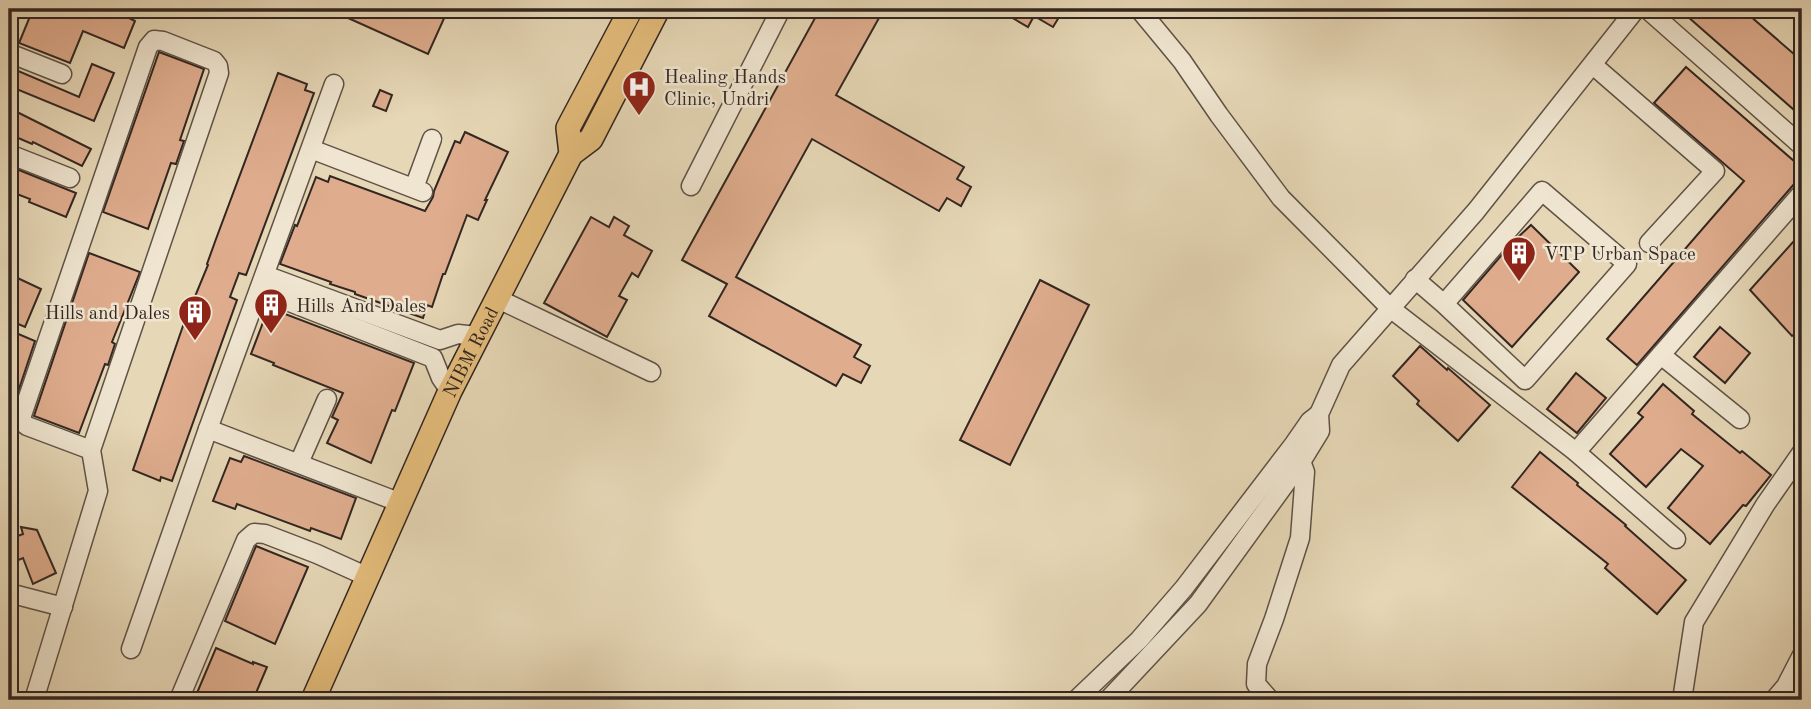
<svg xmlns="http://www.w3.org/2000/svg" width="1811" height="709" font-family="'Old Standard TT',serif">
<rect width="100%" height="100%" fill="#e6d7b6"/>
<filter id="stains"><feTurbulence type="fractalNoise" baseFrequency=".00286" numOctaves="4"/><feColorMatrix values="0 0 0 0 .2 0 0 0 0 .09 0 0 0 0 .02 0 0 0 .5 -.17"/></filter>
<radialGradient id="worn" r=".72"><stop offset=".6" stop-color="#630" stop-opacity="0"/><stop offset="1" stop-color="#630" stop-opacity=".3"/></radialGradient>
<g fill="#dfad8e" stroke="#322621" stroke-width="2">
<polygon points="33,9 131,9 127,17 135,21 124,48 83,31 70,63 19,43"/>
<polygon points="328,9 435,9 446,14 428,54"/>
<polygon points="820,9 884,9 836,95 964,167 957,179 971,187 961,206 947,198 939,211 812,139 736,277 861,345 854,357 870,366 861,383 843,374 836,386 709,316 727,284 682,260"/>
<polygon points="997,9 1064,9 1053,27 1034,16 1028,27"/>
<polygon points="1679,9 1742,9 1802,61 1802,117"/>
<polygon points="159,52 204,69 180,140 184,141 176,164 171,163 148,229 103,212"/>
<polygon points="92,64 114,73 94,121 9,86 16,70 79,97"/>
<polygon points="1686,67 1802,168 1802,175 1637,365 1607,339 1744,181 1654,103"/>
<polygon points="278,73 307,84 305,90 314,93 246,275 239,273 230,297 237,300 172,481 161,477 160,481 133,470 184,323 208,265 207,264 216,239"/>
<polygon points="380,90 392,95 386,111 373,106"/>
<polygon points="9,108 91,149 82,166 33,142 32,144 9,134"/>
<polygon points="465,132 508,152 485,200 487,200 478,220 467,215 445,274 443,274 432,307 427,305 423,318 355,294 355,292 330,284 331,282 280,264 295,225 297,226 316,177 328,182 330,176 425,211 433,197 434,191 455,141 460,143"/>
<polygon points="9,166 76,193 66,217 29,202 30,199 9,191"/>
<polygon points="591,217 609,227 614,217 629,226 624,235 652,251 638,277 632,273 619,296 627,300 607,337 544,303"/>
<polygon points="1531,225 1579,272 1512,347 1463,300 1512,243"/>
<polygon points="1802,232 1802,328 1792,336 1750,290"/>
<polygon points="89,253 140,272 112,342 115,344 108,365 105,364 79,433 34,416"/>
<polygon points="9,274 41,289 25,327 9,320"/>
<polygon points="1040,280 1089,305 1010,465 960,440"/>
<polygon points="267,312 279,316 280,312 414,363 395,411 392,410 371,463 327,443 338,420 332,417 343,393 273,365 274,363 251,354"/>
<polygon points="1720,327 1750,353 1725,383 1694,357"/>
<polygon points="9,330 35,341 11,413 9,412"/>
<polygon points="1420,346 1447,370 1448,368 1490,405 1458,441 1417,404 1419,401 1393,376"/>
<polygon points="1576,373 1606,398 1577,433 1547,409"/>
<polygon points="1663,384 1694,411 1692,414 1740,453 1742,451 1771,475 1746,506 1743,505 1710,544 1668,508 1703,466 1681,449 1646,487 1610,454 1643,417 1638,413"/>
<polygon points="1540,452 1578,483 1577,485 1626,525 1625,526 1686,580 1657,614 1605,568 1608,564 1512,487"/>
<polygon points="244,456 356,498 341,539 311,528 310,531 237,504 235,509 213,501 230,458 241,462"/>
<polygon points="21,527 37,530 56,573 33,584 23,558 9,564 9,539 23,534"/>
<polygon points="256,546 308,567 275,644 225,621"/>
<polygon points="216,648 253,664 253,662 267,667 253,700 194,700"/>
</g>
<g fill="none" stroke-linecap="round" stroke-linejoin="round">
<g stroke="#5f5246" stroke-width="21">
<g id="minor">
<polyline points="1139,9 1182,61 1219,115 1281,198 1390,308 1576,452 1802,193"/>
<polyline points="1647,9 1802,146"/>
<polyline points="9,53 62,74"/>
<polyline points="1593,65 1715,171 1649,243"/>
<polyline points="311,149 423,192"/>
<polyline points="9,154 70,178"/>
<polyline points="691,186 781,9"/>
<polyline points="414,188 432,139"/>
<polyline points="265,275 440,340 458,334 477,336"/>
<polyline points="1415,279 1444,304 1542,191 1627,264 1525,380 1444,304"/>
<polyline points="259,290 433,358 441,378 450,391"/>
<polyline points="496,298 651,372"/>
<polyline points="1661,355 1740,419"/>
<polyline points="208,429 401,503"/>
<polyline points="1576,452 1676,539"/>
<polyline points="299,463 327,399"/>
<polyline points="9,593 63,607"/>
<polyline points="131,649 208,429 334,84"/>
<polyline points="34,700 98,491 91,450 219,73 218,66 214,61 163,41 154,40 148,47 22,415 22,422 27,426 91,450"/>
<polyline points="179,700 246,540 254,533 265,534 317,554 368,577"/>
<polyline points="1076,700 1139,640 1184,588 1294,444 1310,421 1319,414"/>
<polyline points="1108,700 1198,604 1301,462 1320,431 1319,414 1341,365 1476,211 1636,9"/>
<polyline points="1270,700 1256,684 1257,664 1274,619 1300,538 1305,472 1299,456"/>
<polyline points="1682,700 1694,622 1765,505 1802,452"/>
<polyline points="1774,700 1786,686 1802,655"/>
</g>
</g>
<g stroke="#322621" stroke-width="26">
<g id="major">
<polyline points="571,154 591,139 658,9"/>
<path id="s1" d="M313,700L450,391L571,154L568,128L631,9"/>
</g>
</g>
<use href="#minor" stroke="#efe5d0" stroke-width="18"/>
<use href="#major" stroke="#e3bc7b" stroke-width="23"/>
</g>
<defs>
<g id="hospital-pin" transform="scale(1.75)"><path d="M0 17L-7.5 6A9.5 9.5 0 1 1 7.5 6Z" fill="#8f2418" stroke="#efe5d0"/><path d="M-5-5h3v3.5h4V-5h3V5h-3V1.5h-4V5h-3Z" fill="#fff"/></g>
<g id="building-pin" transform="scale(1.75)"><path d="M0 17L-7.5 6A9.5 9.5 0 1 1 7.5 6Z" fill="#8f2418" stroke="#efe5d0"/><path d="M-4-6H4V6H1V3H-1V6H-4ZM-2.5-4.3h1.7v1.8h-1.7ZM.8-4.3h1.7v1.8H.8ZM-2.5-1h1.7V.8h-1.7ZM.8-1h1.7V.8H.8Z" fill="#fff"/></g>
</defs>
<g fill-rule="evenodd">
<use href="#hospital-pin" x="639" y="87"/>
<use href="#building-pin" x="1519" y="253"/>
<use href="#building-pin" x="271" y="305"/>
<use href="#building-pin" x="195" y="312"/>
</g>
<g text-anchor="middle" stroke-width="5" stroke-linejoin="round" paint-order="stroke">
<g font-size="19" fill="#322621" stroke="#efe5d0" text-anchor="start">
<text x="664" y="83">Healing Hands<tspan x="664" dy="22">Clinic, Undri</tspan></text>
<text x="1544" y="260">VTP Urban Space</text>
<text x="296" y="312">Hills And Dales</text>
<text x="170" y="319" text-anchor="end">Hills and Dales</text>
</g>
<g font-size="19" fill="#322621" stroke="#efe5d0">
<text dy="7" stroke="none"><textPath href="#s1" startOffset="382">NIBM Road</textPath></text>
</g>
</g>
<rect width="1811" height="709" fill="none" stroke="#e6d7b6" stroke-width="35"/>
<rect x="10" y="10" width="1790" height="688" fill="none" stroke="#322621" stroke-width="3.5"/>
<rect x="18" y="18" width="1776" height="674" fill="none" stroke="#322621" stroke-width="2"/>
<rect width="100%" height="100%" filter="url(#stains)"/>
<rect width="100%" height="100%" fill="url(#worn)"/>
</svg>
